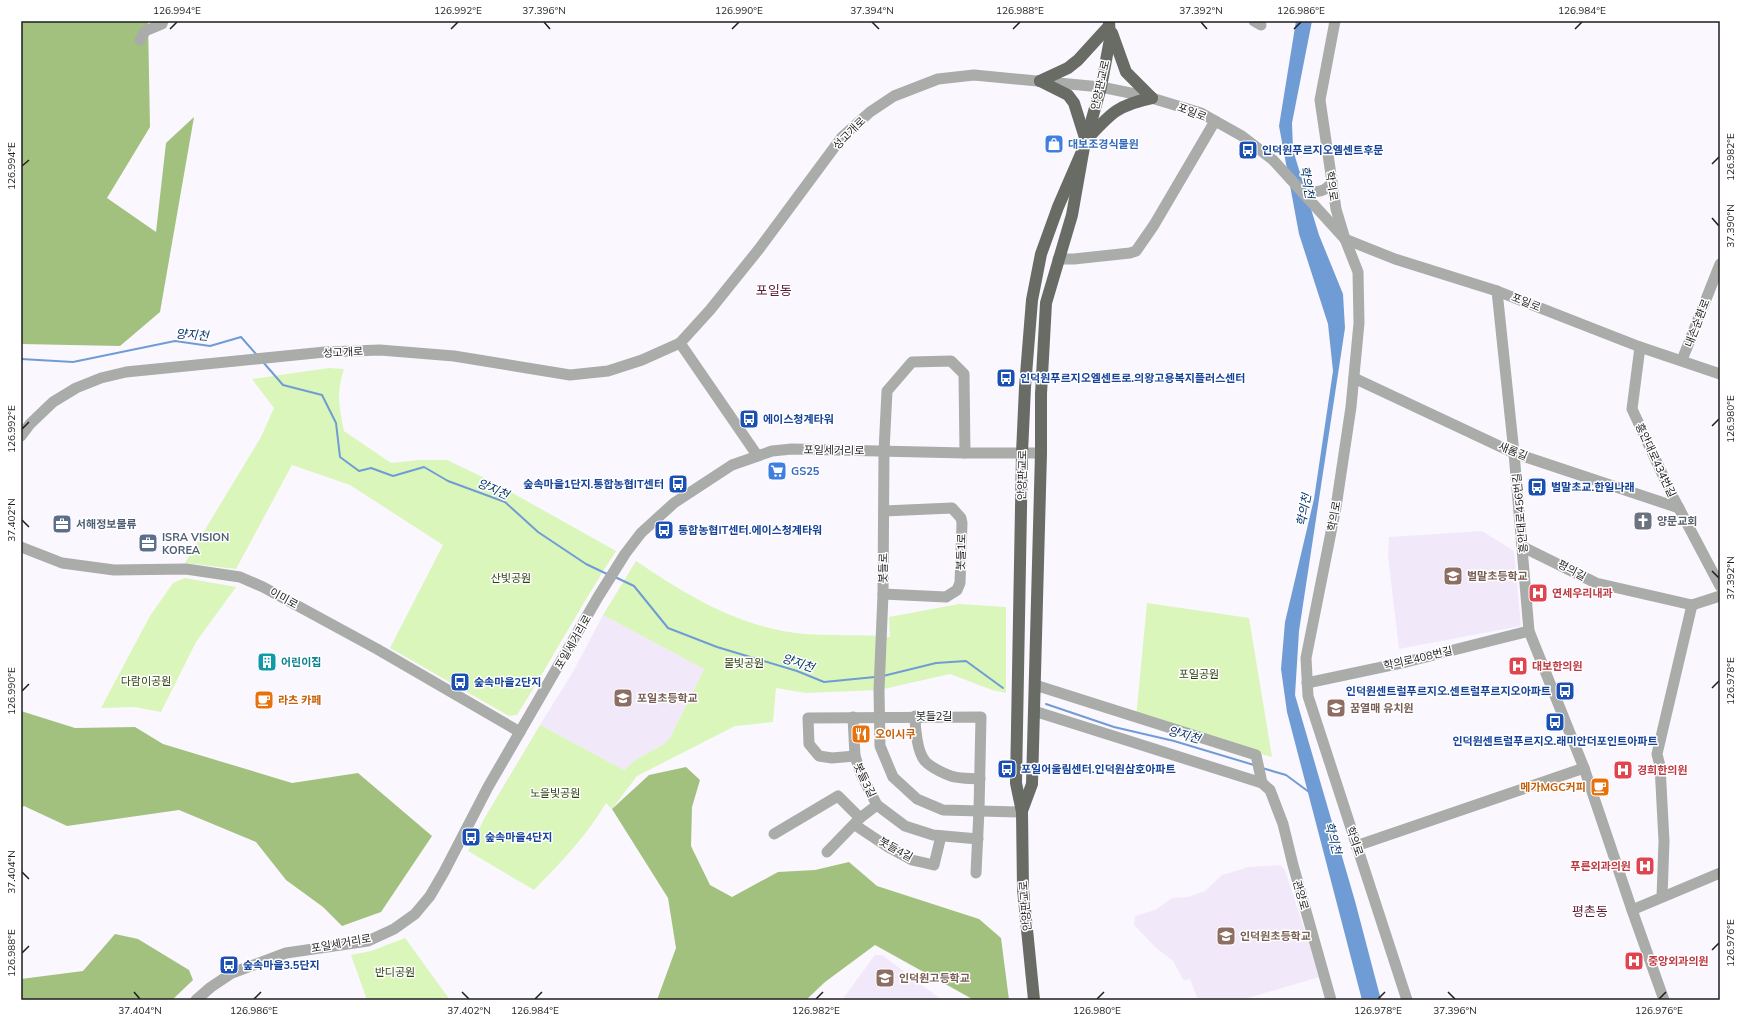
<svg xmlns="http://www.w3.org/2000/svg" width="1741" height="1021" font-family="Mulish,'Noto Sans KR',sans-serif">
<rect width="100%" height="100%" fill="#fbf7ff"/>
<g fill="#f1e9fa">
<polygon points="1482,531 1514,551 1521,626 1399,649 1388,556 1389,537"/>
<polygon points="603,615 704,669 670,738 664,744 637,759 624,770 540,725 574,670"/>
<polygon points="1280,865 1285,870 1320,977 1241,1000 1198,1000 1190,979 1184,981 1173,961 1155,947 1134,925 1135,916 1155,910 1172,898 1188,897 1205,891 1222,875 1249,867"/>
<polygon points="875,955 882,955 942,1000 842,1000"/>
</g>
<g fill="#daf6ba">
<path d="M329,368L344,369C336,394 339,406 344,431L391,463L420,460H447L493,482L616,551C581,605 551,661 517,715L509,716L390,648L443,545L350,485L292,465L236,569L185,563L261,437L274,408L252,379Z"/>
<path d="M636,561C688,596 740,628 805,634C833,636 862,634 890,637L889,617L959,604L1006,607V693L992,690L950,674L879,690L806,693L776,688L773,722L735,726L637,776L612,809L606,803C586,837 561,862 534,890L468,851L484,819L540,725L624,770L637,759L664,744L670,738L704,669L603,615Z"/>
<polygon points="185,578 236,587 196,642 161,712 134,707 101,708 150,616 173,583"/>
<polygon points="1147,603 1249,618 1272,757 1136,718"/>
<polygon points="405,938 450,1000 367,1000 351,955 371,951"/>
</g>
<g fill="#a3c17e">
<polygon points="21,21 148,21 150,127 107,198 156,232 166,143 194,117 160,312 120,346 21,344"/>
<polygon points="21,711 75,728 135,727 163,744 292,783 358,773 432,836 381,912 342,926 323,907 286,880 256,842 179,810 67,826 24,806 21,808"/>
<polygon points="686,767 700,780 692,807 691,846 710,885 732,897 778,872 815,870 849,862 877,886 979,919 1001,938 1009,1000 974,1000 875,945 825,982 806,1000 657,1000 676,948 668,898 612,809 649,775"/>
<polygon points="115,934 138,939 189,970 193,980 172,1000 21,1000 21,979 83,971"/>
</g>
<polygon fill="#709cd5" points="1296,21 1312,21 1292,123 1293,150 1319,235 1343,294 1345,328 1299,631 1295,695 1355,901 1381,1000 1362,1000 1287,712 1281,669 1285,622 1314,499 1333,371 1328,324 1299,234 1279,126"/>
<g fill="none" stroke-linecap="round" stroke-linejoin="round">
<g stroke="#709cd5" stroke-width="2">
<polyline points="21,359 73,362 175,341 210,346 241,337 256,354"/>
<polyline points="263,362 283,385 322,395 336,423 340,457 359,471 371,468 393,476 424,467 448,481 505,502 538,532 586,564 607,574"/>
<polyline points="615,577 634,586 668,628 717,647 797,671 824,682 875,677"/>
<polyline points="883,676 936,663 966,661 1003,688"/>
<polyline points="1046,704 1114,727 1174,741 1254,765"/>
<polyline points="1262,768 1286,775 1309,792"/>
</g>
<g stroke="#a9aca8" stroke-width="11">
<polyline points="1254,21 1261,25"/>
<polyline points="1335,21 1320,100 1336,209 1345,239 1358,272 1359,323 1351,407 1336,507 1306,658 1308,696 1407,1000"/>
<polyline points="140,40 145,31 162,24 163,21"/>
<path d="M1300,188C1312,192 1323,195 1331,183"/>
<polyline points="1058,259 1074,259 1130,253 1136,251 1154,225 1215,121"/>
<polyline points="1497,291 1514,453 1529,631 1584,768 1632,910 1664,1000"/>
<polyline points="680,343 757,455"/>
<polyline points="1640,347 1632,409 1673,497 1720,586"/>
<polyline points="1682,360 1720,264"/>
<polyline points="1354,378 1514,453 1679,508"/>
<polyline points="21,436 30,424 53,402 76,388 101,378 126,372 156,369 325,352 380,350 454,356 570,375 608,371 642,360 680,343 710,310 759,249 842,137 870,112 894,96 938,79 974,75 1101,87 1145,96 1201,113 1242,136 1273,160 1345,239 1395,259 1497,291 1640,347 1720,374"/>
<polyline points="965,453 964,374 951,361 912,362 887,391 884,451 883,594 879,690 880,746 893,777 917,799 943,810 1022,812"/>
<polyline points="21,547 62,563 114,570 186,569 240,577 263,587 377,649 520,732"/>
<polyline points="1523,547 1596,583 1692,605 1720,596"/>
<polyline points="883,594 946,597 957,590 960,583 962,523 961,518 952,508 884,511"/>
<polyline points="1307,683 1406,662 1529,631"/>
<polyline points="1034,711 1262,783 1256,755 1035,685"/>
<path d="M915,716C915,727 917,752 925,761C930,767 948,776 955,777C963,779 972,778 980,779"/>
<polyline points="853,717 855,756 861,774 877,805 905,826 933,835 978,839"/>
<polyline points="855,756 832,758 819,756 809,744 808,718 981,717 979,810 976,873"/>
<polyline points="1262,783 1270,790 1283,824 1293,865 1331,1000"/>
<polyline points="855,825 888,847 912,860 934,865 941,836"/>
<polyline points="774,834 838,796 860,818"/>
<polyline points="1356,846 1584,768"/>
<polyline points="827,852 860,818 877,805"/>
<polyline points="1662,897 1664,841 1660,766 1657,754 1692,605"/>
<polyline points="1632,910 1720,873"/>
<polyline points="196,1000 211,987 232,973 286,953 368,941 394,929 415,914 430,896 444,872 488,787 598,597 625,554 641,533 674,503 732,465 772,451 792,449 965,453 1041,453"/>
</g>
<g stroke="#686c65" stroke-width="12">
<polyline points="1112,33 1126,72 1152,98"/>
<polyline points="1040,81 1068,68 1078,60 1109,26"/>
<polyline points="1040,81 1068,95 1074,103 1086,141"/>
<path d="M1088,138C1111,113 1118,105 1152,98"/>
<polyline points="1022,811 1032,784 1041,453 1041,394 1046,303 1072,215 1084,147 1101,87 1110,39 1109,21"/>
<polyline points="1034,1000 1023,889 1022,812 1016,783 1022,453 1025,387 1032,300 1041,254 1058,207 1084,147"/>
</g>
</g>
<path fill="none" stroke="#1e1d20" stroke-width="1.5" d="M544,22L550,29M872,22L879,29M1201,22L1207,29M170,29L177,22M451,29L458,22M732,29L739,22M1013,29L1020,22M1294,29L1301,22M1575,29L1582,22M1712,164L1719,157M22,166L29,160M1712,218L1719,226M1712,426L1719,419M22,429L29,422M22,520L29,527M1712,571L1719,578M1712,688L1719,681M22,691L29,684M22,872L29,879M1712,950L1719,943M22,953L29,946M134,992L140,999M462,992L469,999M1448,992L1455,999M254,999L261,992M535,999L542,992M816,999L823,992M1097,999L1104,992M1378,999L1385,992M1659,999L1666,992"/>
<defs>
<g id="shop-square" transform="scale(1)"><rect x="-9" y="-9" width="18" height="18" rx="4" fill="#3f7fe0" stroke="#fff"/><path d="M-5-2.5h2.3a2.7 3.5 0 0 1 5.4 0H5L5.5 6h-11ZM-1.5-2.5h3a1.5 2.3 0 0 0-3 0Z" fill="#fff"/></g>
<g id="bus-square" transform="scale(1)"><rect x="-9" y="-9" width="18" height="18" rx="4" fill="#1a4fb4" stroke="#fff"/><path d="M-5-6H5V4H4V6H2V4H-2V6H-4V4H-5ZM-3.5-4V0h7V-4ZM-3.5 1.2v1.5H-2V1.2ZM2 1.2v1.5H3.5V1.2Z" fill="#fff"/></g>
<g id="supermarket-square" transform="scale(1)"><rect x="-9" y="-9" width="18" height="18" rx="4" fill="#3f7fe0" stroke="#fff"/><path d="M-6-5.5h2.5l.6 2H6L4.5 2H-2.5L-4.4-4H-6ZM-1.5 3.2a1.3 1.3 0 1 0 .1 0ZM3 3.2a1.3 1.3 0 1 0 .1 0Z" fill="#fff"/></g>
<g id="church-square" transform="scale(1)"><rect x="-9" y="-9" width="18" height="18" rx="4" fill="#6b7280" stroke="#fff"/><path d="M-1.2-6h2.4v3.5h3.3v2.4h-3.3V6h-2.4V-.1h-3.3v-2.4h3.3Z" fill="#fff"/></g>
<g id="office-square" transform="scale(1)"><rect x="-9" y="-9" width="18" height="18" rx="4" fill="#5c6f8a" stroke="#fff"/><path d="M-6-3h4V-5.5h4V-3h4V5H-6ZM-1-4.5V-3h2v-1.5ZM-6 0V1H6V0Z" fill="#fff"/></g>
<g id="school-square" transform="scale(1)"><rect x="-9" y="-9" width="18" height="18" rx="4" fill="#8d6e63" stroke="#fff"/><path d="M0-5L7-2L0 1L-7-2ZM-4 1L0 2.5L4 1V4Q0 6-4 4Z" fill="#fff"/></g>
<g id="hospital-square" transform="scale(1)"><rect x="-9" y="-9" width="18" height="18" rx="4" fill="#e0444e" stroke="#fff"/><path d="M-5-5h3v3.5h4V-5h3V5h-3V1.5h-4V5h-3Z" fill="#fff"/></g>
<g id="building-square" transform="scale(1)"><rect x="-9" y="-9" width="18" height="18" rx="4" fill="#0f9aa8" stroke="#fff"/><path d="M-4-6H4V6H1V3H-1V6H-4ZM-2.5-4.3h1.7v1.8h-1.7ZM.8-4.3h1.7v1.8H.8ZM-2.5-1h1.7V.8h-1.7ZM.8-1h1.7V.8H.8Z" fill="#fff"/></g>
<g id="cafe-square" transform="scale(1)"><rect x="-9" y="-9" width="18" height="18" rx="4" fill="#e8710a" stroke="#fff"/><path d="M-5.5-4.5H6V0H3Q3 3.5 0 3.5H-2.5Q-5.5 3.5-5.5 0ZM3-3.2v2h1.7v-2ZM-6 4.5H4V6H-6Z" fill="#fff"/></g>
<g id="restaurant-square" transform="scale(1)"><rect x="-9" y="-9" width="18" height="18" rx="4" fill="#e8710a" stroke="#fff"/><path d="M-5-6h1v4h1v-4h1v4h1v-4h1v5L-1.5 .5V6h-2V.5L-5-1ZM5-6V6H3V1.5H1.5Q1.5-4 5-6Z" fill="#fff"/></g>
</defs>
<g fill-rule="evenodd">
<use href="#shop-square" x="1054" y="144"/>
<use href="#bus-square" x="1248" y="150"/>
<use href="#bus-square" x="1006" y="378"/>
<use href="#bus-square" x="749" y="419"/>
<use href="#supermarket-square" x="777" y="471"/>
<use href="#bus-square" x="678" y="484"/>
<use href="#bus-square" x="1537" y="487"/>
<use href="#church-square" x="1643" y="521"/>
<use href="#office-square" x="62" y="524"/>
<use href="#bus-square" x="664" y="530"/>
<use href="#office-square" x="148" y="543"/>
<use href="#school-square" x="1453" y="576"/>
<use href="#hospital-square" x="1538" y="593"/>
<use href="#building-square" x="267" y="662"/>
<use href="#hospital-square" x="1518" y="666"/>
<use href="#bus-square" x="460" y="682"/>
<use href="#bus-square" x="1565" y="691"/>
<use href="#school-square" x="623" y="698"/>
<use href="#cafe-square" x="264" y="700"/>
<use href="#school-square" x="1336" y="708"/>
<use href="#bus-square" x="1555" y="722"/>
<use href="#restaurant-square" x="861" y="734"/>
<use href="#bus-square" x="1007" y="769"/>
<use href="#hospital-square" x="1623" y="770"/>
<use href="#cafe-square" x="1600" y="787"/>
<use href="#bus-square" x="471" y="837"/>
<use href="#hospital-square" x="1645" y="866"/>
<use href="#school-square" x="1226" y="936"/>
<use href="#hospital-square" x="1634" y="961"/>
<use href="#bus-square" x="229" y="965"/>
<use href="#school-square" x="885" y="978"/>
</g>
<g text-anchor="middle" stroke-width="3" stroke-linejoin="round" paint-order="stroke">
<g font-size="11" fill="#1e1d20" stroke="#fff">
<text transform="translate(1100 85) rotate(-77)" y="4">안양판교로</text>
<text transform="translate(1192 112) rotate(21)" y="4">포일로</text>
<text transform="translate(849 133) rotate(-45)" y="4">성고개로</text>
<text transform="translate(1332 186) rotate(81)" y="4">학의로</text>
<text transform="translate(1526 302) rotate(22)" y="4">포일로</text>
<text transform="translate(1697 323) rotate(-69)" y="4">내손순환로</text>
<text transform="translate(343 352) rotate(-3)" y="4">성고개로</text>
<text transform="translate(834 450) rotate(1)" y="4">포일세거리로</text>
<text transform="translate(1513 451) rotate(22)" y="4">새롬길</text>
<text transform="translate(1656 460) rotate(65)" y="4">흥안대로434번길</text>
<text transform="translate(1022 475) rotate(-89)" y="4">안양판교로</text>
<text transform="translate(1520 513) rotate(-95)" y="4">흥안대로456번길</text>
<text transform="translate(1334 516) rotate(-80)" y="4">학의로</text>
<text transform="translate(961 552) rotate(-88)" y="4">봇들1로</text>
<text transform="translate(883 568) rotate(-89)" y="4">봇들로</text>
<text transform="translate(1572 570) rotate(28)" y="4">평의길</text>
<text transform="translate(284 598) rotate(29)" y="4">이미로</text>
<text transform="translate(573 642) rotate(-60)" y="4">포일세거리로</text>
<text transform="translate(1418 658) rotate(-13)" y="4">학의로408번길</text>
<text x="934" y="720">봇들2길</text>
<text transform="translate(865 780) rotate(65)" y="4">봇들3길</text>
<text transform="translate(1355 841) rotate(71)" y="4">학의로</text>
<text transform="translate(896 849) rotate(29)" y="4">봇들4길</text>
<text transform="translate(1301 895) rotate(74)" y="4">관양로</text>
<text transform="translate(1025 906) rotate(-95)" y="4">안양판교로</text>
<text transform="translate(341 943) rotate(-10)" y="4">포일세거리로</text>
</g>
<g font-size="11" font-weight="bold" fill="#366cbe" stroke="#fff" text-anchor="start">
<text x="1068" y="148">대보조경식물원</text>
<text x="791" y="475">GS25</text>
</g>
<g font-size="11" font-weight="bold" fill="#164399" stroke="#fff" text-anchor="start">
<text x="1262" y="154">인덕원푸르지오엘센트후문</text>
<text x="1020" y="382">인덕원푸르지오엘센트로.의왕고용복지플러스센터</text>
<text x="763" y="423">에이스청계타워</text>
<text x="664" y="488" text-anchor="end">숲속마을1단지.통합농협IT센터</text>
<text x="1551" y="491">벌말초교.한일나래</text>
<text x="678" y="534">통합농협IT센터.에이스청계타워</text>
<text x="474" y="686">숲속마을2단지</text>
<text x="1551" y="695" text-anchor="end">인덕원센트럴푸르지오.센트럴푸르지오아파트</text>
<text x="1555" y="745" text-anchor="middle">인덕원센트럴푸르지오.래미안더포인트아파트</text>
<text x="1021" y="773">포일어울림센터.인덕원삼호아파트</text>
<text x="485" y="841">숲속마을4단지</text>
<text x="243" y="969">숲속마을3.5단지</text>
</g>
<g font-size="11" font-weight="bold" fill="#5b616d" stroke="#fff" text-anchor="start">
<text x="1657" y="525">양문교회</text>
</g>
<g font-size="11" font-weight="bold" fill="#4e5e75" stroke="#fff" text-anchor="start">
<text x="76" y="528">서해정보물류</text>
<text x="162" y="541">ISRA VISION<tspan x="162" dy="13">KOREA</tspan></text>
</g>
<g font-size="11" font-weight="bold" fill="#785e54" stroke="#fff" text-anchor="start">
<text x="1467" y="580">벌말초등학교</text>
<text x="637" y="702">포일초등학교</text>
<text x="1350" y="712">꿈열매 유치원</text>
<text x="1240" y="940">인덕원초등학교</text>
<text x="899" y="982">인덕원고등학교</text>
</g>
<g font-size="11" fill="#2f4212" stroke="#fff">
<text x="511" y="582">산빛공원</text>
<text x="744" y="667">물빛공원</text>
<text x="1199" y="678">포일공원</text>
<text x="146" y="685">다람이공원</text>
<text x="555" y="797">노을빛공원</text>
<text x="395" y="976">반디공원</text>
</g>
<g font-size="11" font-weight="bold" fill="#be3a42" stroke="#fff" text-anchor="start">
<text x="1552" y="597">연세우리내과</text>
<text x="1532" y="670">대보한의원</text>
<text x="1637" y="774">경희한의원</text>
<text x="1631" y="870" text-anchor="end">푸른외과의원</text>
<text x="1648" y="965">중앙외과의원</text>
</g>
<g font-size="11" font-weight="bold" fill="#0d838f" stroke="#fff" text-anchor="start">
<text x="281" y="666">어린이집</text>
</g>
<g font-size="11" font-weight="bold" fill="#c56008" stroke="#fff" text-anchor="start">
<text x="278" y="704">라츠 카페</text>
<text x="875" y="738">오이시쿠</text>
<text x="1586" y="791" text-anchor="end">메가MGC커피</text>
</g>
<g font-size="12" font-style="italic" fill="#073569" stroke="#fff">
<text transform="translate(1307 182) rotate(80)" y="4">학의천</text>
<text transform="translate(192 335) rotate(4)" y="4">양지천</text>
<text transform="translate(493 489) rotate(24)" y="4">양지천</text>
<text transform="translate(1304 510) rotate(-80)" y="4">학의천</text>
<text transform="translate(798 663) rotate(19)" y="4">양지천</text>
<text transform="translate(1184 735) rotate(16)" y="4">양지천</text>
<text transform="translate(1333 838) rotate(75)" y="4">학의천</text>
</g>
<g font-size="13" fill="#5c1933" stroke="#fff">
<text x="774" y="295">포일동</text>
<text x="1590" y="916">평촌동</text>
</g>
</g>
<rect width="1741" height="1021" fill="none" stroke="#ffffff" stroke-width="44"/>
<rect x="22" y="22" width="1697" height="977" fill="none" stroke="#1e1d20" stroke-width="1.5"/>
<g font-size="10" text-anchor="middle" fill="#1e1d20">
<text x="177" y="14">126.994°E</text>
<text x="458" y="14">126.992°E</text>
<text x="544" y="14">37.396°N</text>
<text x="739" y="14">126.990°E</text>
<text x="872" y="14">37.394°N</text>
<text x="1020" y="14">126.988°E</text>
<text x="1201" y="14">37.392°N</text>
<text x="1301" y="14">126.986°E</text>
<text x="1582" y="14">126.984°E</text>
<text transform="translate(1730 157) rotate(-90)" y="4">126.982°E</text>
<text transform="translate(11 166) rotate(-90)" y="4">126.994°E</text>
<text transform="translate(1730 226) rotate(-90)" y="4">37.390°N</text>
<text transform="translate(1730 419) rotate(-90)" y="4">126.980°E</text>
<text transform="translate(11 429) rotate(-90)" y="4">126.992°E</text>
<text transform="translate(11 520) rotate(-90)" y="4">37.402°N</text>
<text transform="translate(1730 578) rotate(-90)" y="4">37.392°N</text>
<text transform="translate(1730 681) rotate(-90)" y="4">126.978°E</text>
<text transform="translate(11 691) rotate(-90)" y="4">126.990°E</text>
<text transform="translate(11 872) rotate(-90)" y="4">37.404°N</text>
<text transform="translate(1730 943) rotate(-90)" y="4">126.976°E</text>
<text transform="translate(11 953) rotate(-90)" y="4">126.988°E</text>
<text x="140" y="1014">37.404°N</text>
<text x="254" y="1014">126.986°E</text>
<text x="469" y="1014">37.402°N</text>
<text x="535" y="1014">126.984°E</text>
<text x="816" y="1014">126.982°E</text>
<text x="1097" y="1014">126.980°E</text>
<text x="1378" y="1014">126.978°E</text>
<text x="1455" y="1014">37.396°N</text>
<text x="1659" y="1014">126.976°E</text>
</g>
</svg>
